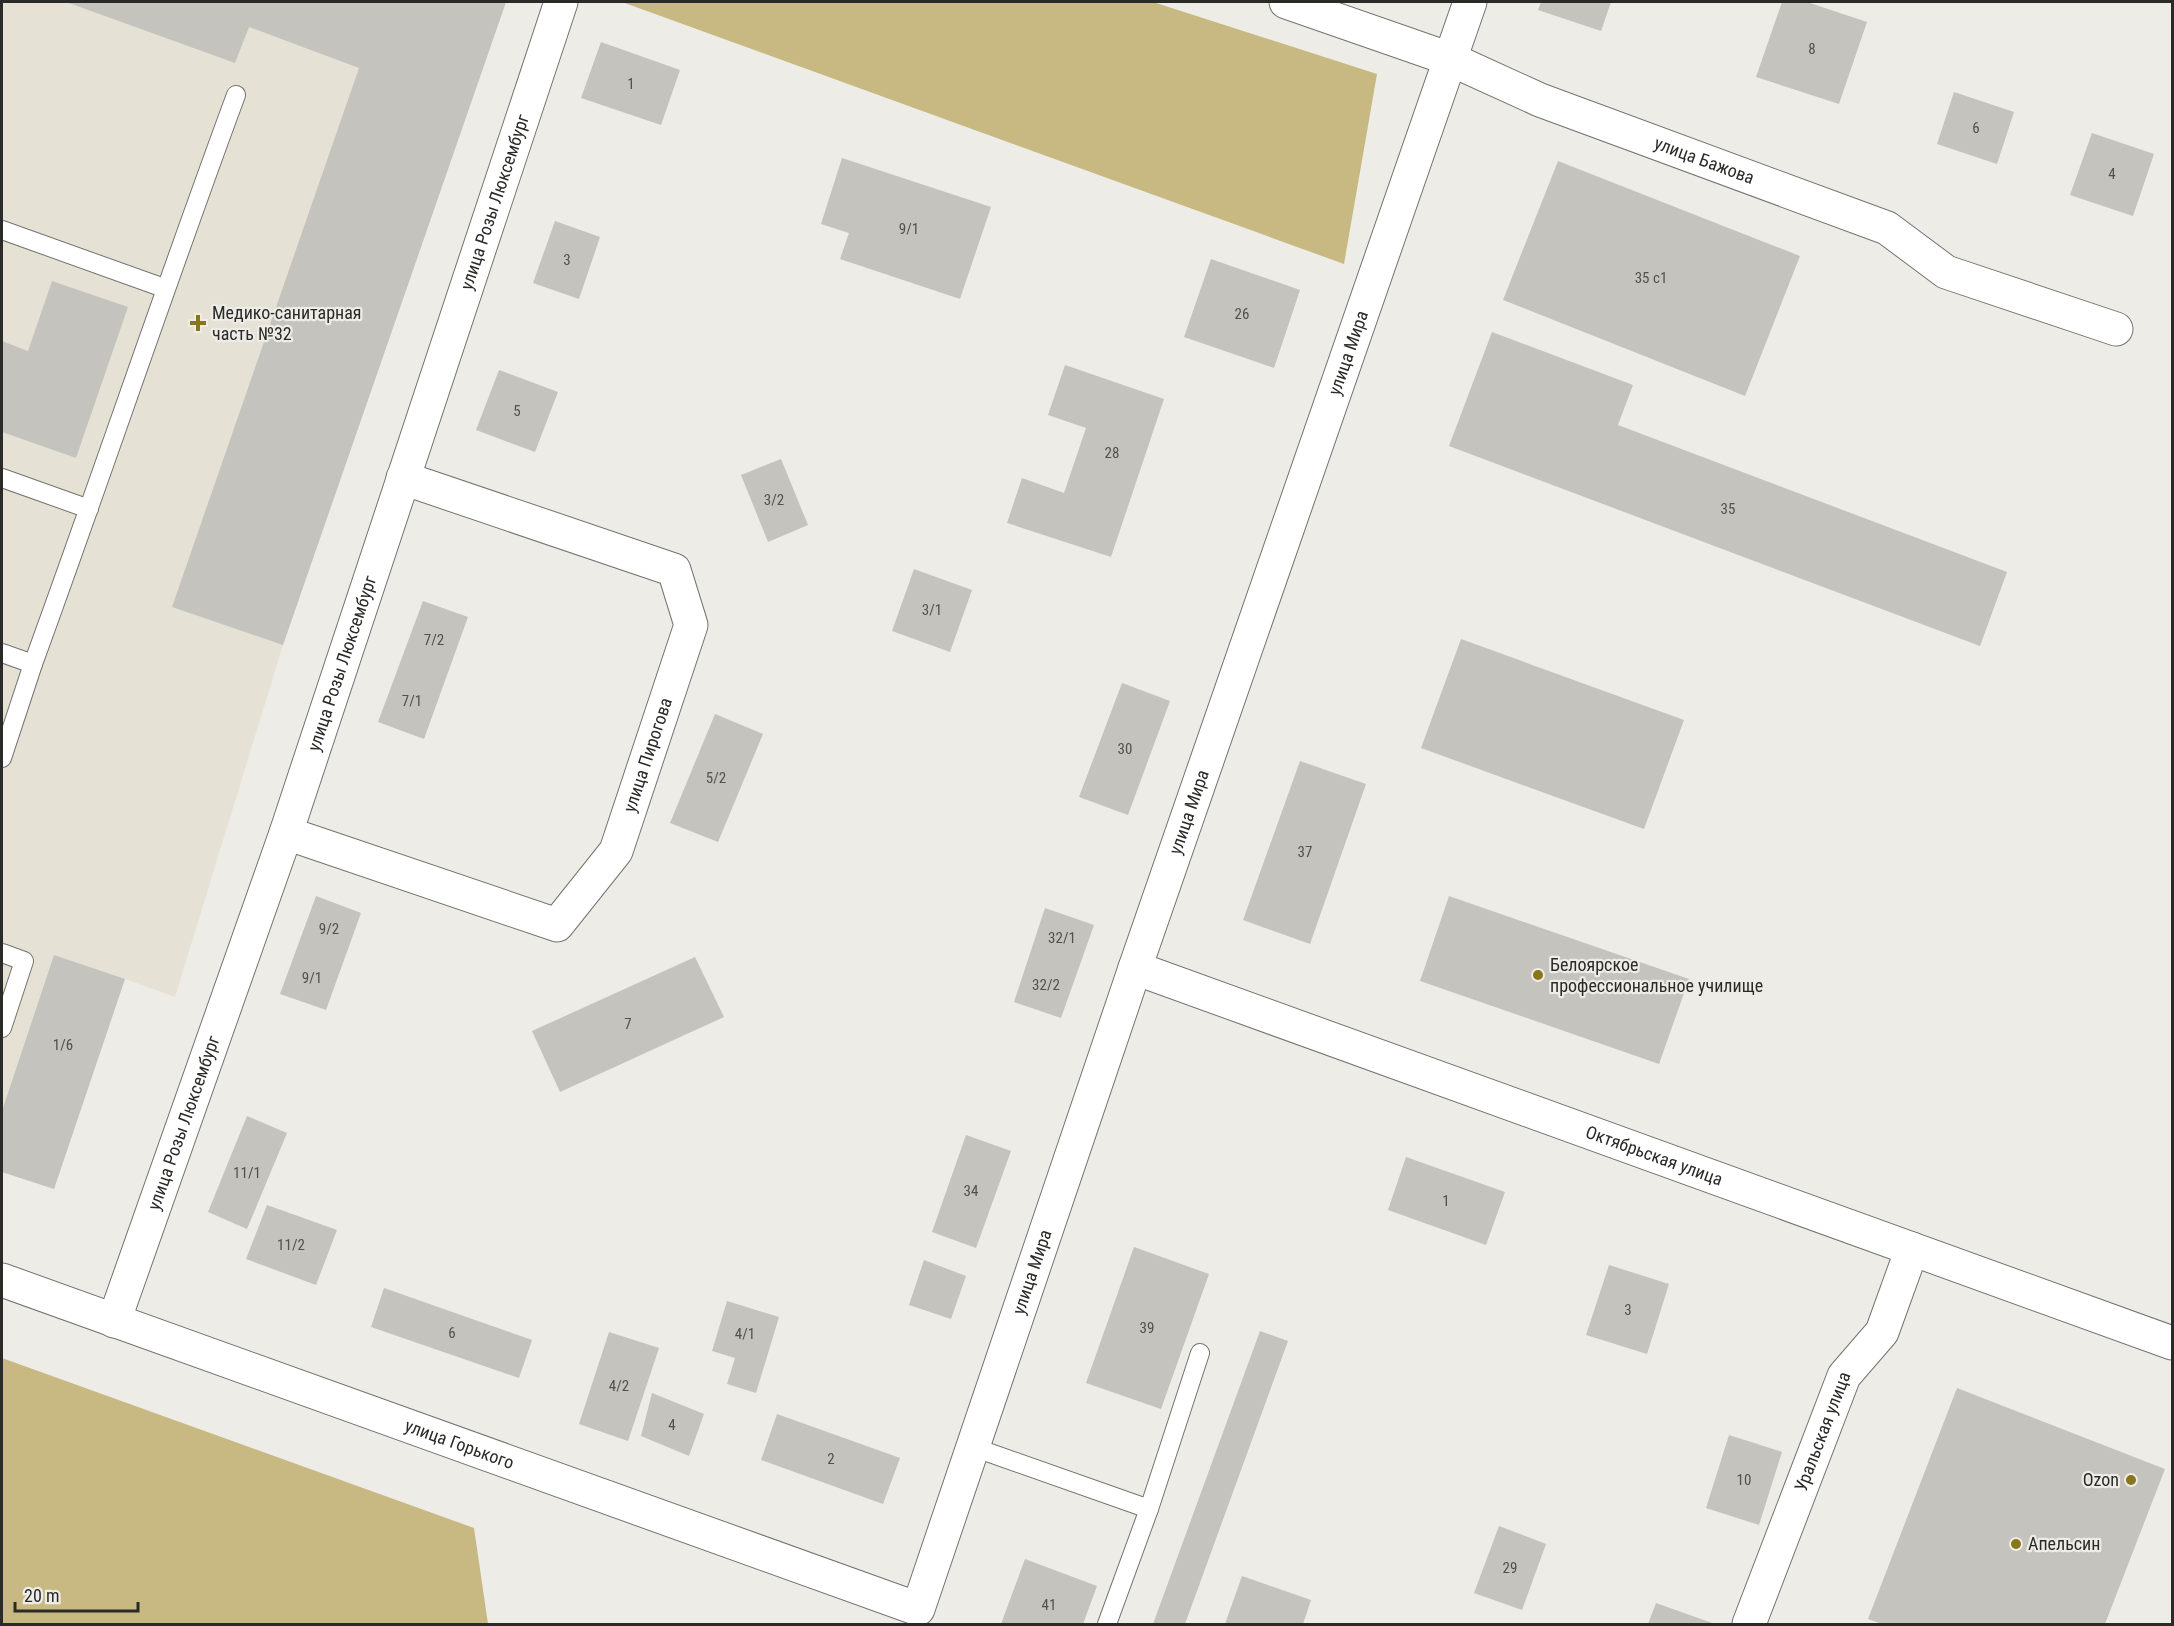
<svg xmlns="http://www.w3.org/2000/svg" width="2174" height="1626" font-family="'Roboto Condensed',sans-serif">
<rect width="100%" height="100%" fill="#edece6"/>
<polygon fill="#e5e2d5" points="2,2 506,2 283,645 175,997 125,979 54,1189 2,1172"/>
<g fill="#c7b981">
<polygon points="622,2 1153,2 1377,74 1344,264"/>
<polygon points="2,1358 474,1528 488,1624 2,1624"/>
</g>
<g fill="#c4c3be">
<polygon points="66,2 506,2 283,645 172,607 359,68 249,27 235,63"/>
<polygon points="1541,2 1611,2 1601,31 1538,10"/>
<polygon points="1782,2 1807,2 1867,22 1839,104 1756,77"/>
<polygon points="601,42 680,70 661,125 581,98"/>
<polygon points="1954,92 2014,112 1997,164 1937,144"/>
<polygon points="2092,133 2154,154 2133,216 2070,195"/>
<polygon points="842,158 991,207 960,299 840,259 849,233 821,224"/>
<polygon points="1558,161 1800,256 1745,396 1503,300"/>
<polygon points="555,221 600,237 579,299 533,283"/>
<polygon points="1211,259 1300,290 1274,368 1184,337"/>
<polygon points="52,281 128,307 76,458 2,432 2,341 28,351"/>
<polygon points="1492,332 1633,385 1618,425 2007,572 1980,646 1449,446"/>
<polygon points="1065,365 1164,399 1111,557 1007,523 1022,478 1064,493 1086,428 1048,415"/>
<polygon points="499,370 558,392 535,452 476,430"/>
<polygon points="781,459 808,525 768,542 741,475"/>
<polygon points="914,569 972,590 950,652 892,631"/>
<polygon points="423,601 468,617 424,739 378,722"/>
<polygon points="1461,639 1684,720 1644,829 1421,748"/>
<polygon points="1122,683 1170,701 1128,815 1079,797"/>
<polygon points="715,714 763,734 718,842 670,823"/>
<polygon points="1300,761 1366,784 1310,944 1243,920"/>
<polygon points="316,896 361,913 326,1010 280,994"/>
<polygon points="1449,896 1689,979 1659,1064 1420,981"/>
<polygon points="1045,908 1094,925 1061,1018 1014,1002"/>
<polygon points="54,955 125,979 54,1189 2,1172 2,1111"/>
<polygon points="695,957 724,1017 560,1092 532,1031"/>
<polygon points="247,1116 287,1133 247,1229 208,1212"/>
<polygon points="966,1135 1011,1151 976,1248 932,1232"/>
<polygon points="1406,1157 1505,1192 1486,1245 1388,1210"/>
<polygon points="267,1205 337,1230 316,1285 246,1259"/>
<polygon points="1134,1247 1209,1274 1161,1409 1086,1383"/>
<polygon points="924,1260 966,1276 951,1319 909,1305"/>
<polygon points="1609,1265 1669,1284 1647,1354 1586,1335"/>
<polygon points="384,1288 532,1340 519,1378 371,1327"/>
<polygon points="727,1301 779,1317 756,1393 727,1384 735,1358 712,1351"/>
<polygon points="1260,1331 1288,1341 1185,1624 1153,1624"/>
<polygon points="609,1332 659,1348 628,1441 579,1424"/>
<polygon points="1957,1388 2165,1469 2105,1624 1882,1624 1868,1619"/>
<polygon points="652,1393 704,1414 689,1456 641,1436"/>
<polygon points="777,1414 900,1458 883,1504 761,1460"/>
<polygon points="1729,1435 1782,1452 1759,1525 1706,1508"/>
<polygon points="1499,1526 1546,1544 1522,1610 1474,1593"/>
<polygon points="1025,1559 1097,1586 1083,1624 1001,1624"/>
<polygon points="1242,1576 1311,1600 1303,1624 1225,1624"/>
<polygon points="1656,1603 1715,1624 1648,1624"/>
</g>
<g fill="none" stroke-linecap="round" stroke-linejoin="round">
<g stroke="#75736f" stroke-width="20">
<g id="service">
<polyline points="2,230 164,288"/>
<polyline points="2,478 89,509"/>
<polyline points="2,653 33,664 2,758"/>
<path d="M33,664C102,475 166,284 236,95"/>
<polyline points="2,953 24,961 2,1028"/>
<polyline points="973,1447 1149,1509"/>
<polyline points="1107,1624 1149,1509 1200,1353"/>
</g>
</g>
<g stroke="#75736f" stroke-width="35">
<g id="minor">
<path id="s1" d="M1450,59L1540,100L1887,228L1946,272L2116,329"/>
<path id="s2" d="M286,833L557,925L616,851L691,625L674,570L403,478"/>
<path id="s3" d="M114,1321L286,833L561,2"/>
<path id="s4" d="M1749,1624L1844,1376L1882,1332L1912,1249"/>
</g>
</g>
<g stroke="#75736f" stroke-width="35">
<g id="tertiary">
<polyline points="1286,2 1450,59"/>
<path id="s5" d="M1135,968L2172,1343"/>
<path id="s6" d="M2,1280L918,1609L1135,968L1470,2"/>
</g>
</g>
<use href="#service" stroke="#fff" stroke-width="18"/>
<use href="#minor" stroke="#fff" stroke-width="33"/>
<use href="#tertiary" stroke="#fff" stroke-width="33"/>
</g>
<g fill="#8a761a" stroke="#edece6" stroke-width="2">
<path d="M195 314h6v6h6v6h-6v6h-6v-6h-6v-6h6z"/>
<circle cx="1538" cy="975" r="6"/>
<circle cx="2131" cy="1480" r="6"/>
<circle cx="2016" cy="1544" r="6"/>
</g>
<g text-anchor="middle" stroke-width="4.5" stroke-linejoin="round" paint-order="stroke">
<g font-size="15" fill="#50504e">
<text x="1812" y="54">8</text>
<text x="631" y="89">1</text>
<text x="1976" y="133">6</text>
<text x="2112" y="179">4</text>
<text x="909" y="234">9/1</text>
<text x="567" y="265">3</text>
<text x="1651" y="283">35 с1</text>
<text x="1242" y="319">26</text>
<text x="517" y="416">5</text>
<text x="1112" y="458">28</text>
<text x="774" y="505">3/2</text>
<text x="1728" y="514">35</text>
<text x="932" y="615">3/1</text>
<text x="434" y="645">7/2</text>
<text x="412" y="706">7/1</text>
<text x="1125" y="754">30</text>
<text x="716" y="783">5/2</text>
<text x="1305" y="857">37</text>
<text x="329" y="934">9/2</text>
<text x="1062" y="943">32/1</text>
<text x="312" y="983">9/1</text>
<text x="1046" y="990">32/2</text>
<text x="628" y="1029">7</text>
<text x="63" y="1050">1/6</text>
<text x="247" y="1178">11/1</text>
<text x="971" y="1196">34</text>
<text x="1446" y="1206">1</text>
<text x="291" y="1250">11/2</text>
<text x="1628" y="1315">3</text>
<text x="1147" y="1333">39</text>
<text x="452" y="1338">6</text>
<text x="745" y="1339">4/1</text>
<text x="619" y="1391">4/2</text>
<text x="672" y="1430">4</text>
<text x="831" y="1464">2</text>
<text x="1744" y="1485">10</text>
<text x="1510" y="1573">29</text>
<text x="1049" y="1610">41</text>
</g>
<g font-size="18" fill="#2a2a28" stroke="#edece6">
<text dy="6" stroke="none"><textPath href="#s1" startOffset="274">улица Бажова</textPath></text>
<text dy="6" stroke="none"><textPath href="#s3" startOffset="1182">улица Розы Люксембург</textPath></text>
<text dy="6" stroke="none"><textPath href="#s6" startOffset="2301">улица Мира</textPath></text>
<text dy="6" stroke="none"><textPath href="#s3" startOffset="696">улица Розы Люксембург</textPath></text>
<text dy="6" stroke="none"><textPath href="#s2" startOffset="482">улица Пирогова</textPath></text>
<text dy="6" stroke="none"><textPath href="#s6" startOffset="1815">улица Мира</textPath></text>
<text dy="6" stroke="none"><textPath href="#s3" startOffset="210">улица Розы Люксембург</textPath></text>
<text dy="6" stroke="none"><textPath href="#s5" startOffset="552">Октябрьская улица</textPath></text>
<text dy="6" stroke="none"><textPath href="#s6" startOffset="1329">улица Мира</textPath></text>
<text dy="6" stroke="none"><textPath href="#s4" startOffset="206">Уральская улица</textPath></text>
<text dy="6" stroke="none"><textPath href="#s6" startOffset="486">улица Горького</textPath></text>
</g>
<g font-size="18" fill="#2a2a28" stroke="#edece6" text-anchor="start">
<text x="212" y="319">Медико-санитарная<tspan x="212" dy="21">часть №32</tspan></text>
<text x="1550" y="971">Белоярское<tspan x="1550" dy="21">профессиональное училище</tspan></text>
<text x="2119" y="1486" text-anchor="end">Ozon</text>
<text x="2028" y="1550">Апельсин</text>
</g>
</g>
<rect width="2174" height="1626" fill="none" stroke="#2a2a28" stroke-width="6"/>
<path d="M15 1602v9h123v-9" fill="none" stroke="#2a2a28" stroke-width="3"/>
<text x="24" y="1602" font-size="18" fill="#2a2a28" stroke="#edece6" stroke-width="4.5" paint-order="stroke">20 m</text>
</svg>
